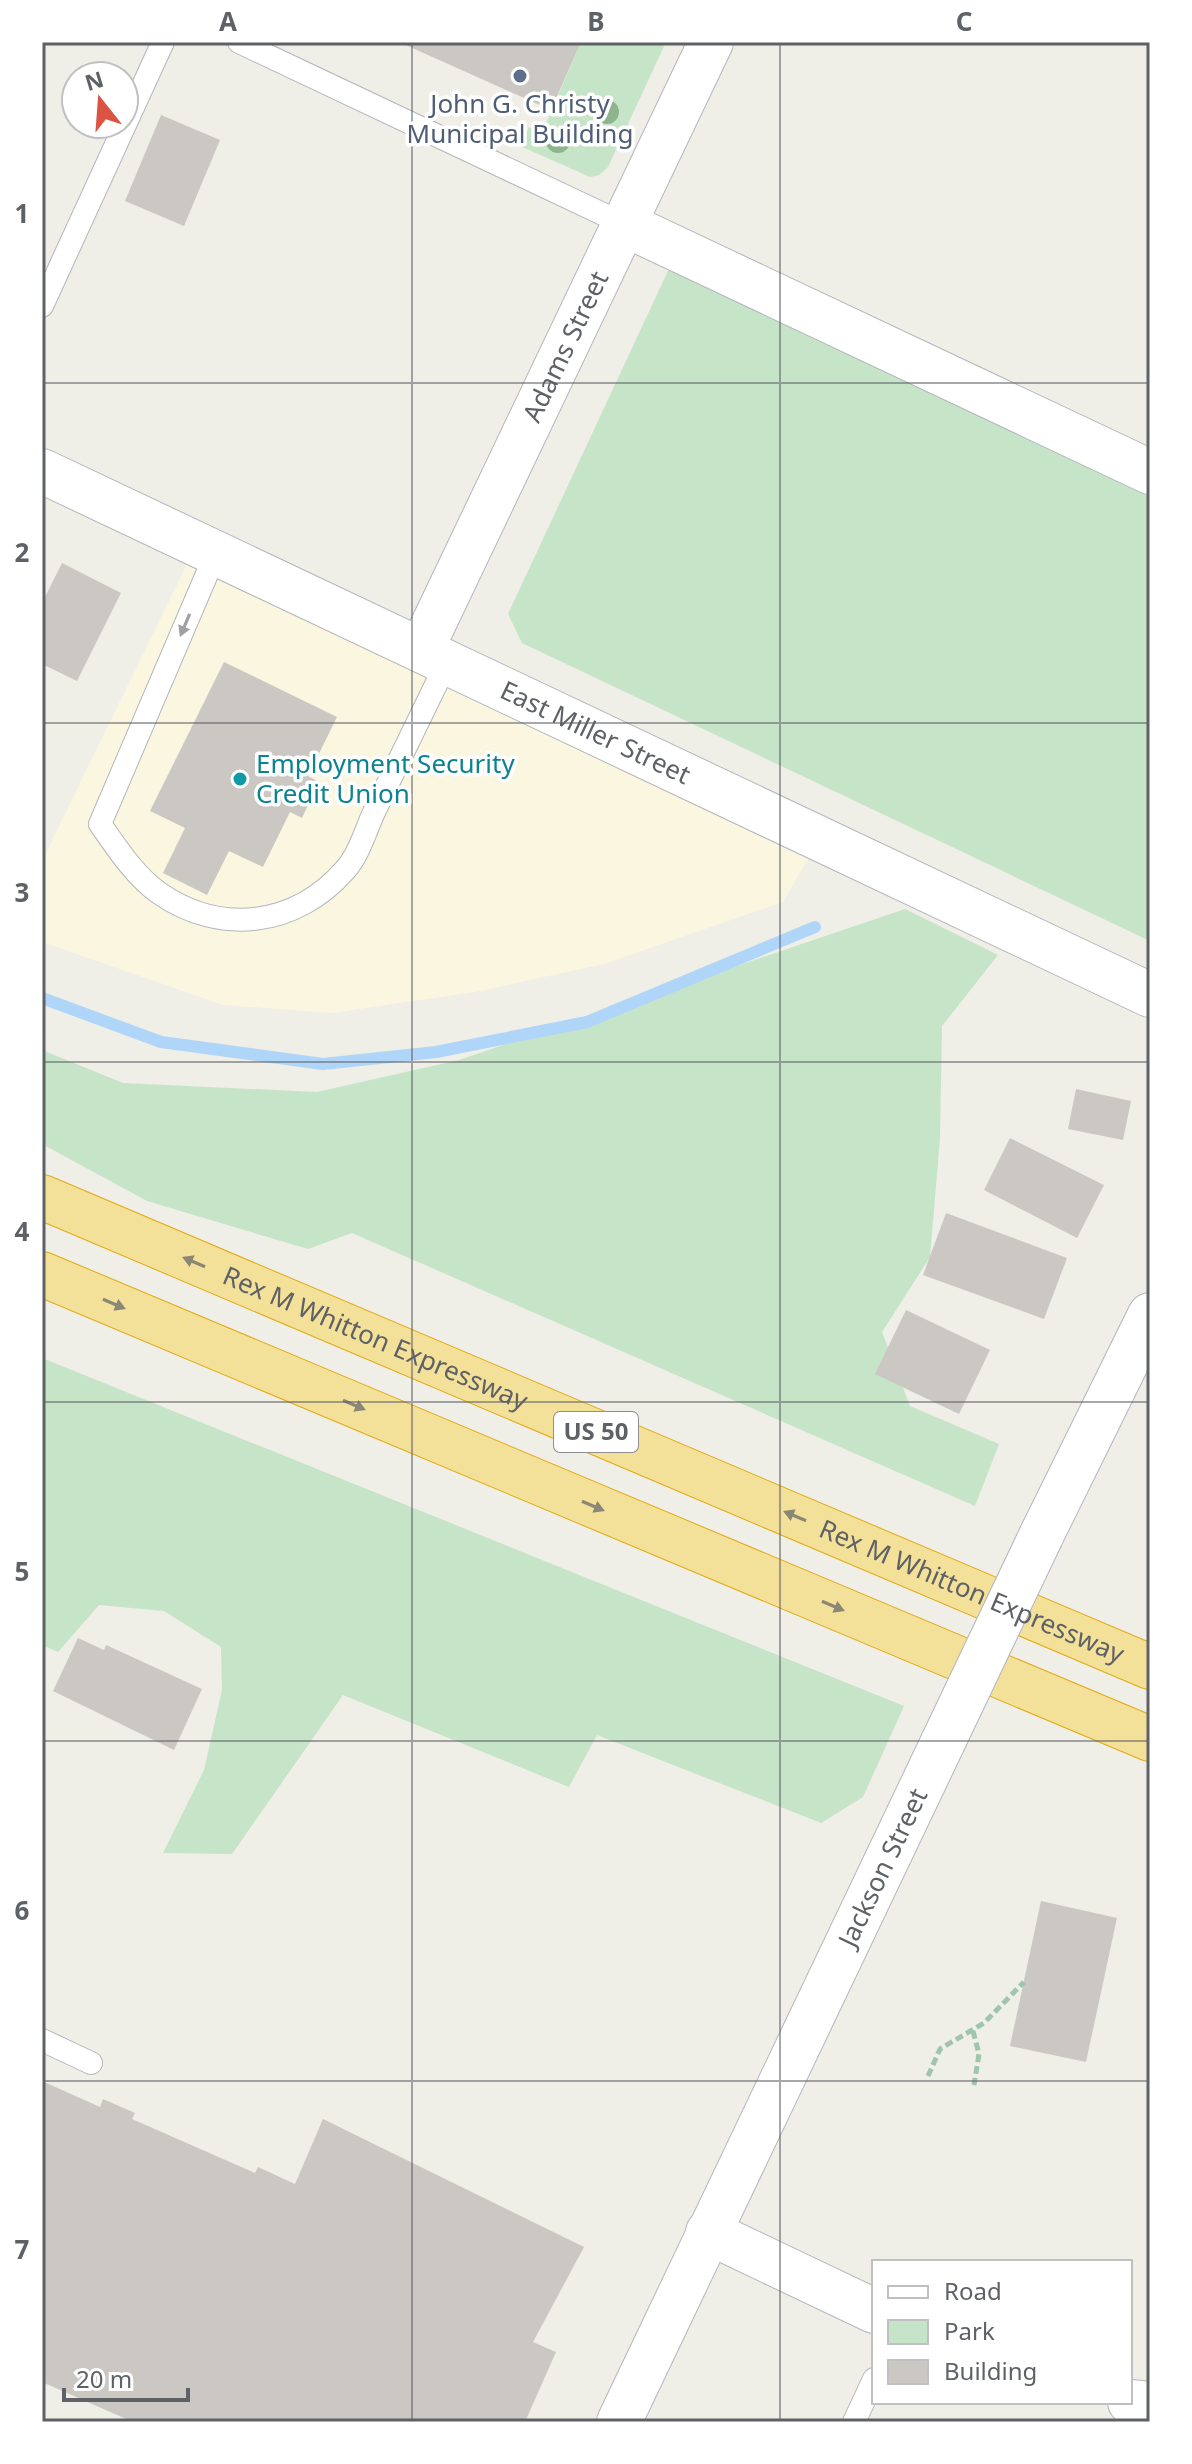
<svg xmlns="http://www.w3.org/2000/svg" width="1192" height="2464" font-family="'Noto Sans',sans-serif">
<rect width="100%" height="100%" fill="#efeee7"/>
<polygon fill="#fbf6e0" points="187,564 808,859 783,902 604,964 475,992 332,1013 223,1005 42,942 42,861"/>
<g fill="#c6e4c7">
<polygon points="581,42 666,42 608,167 599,175 590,177 520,146 529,127 542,133"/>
<polygon points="674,258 1150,490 1150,941 522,643 508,614"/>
<polygon points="905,909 998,955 942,1026 940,1138 930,1257 882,1332 910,1406 999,1444 975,1506 352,1233 308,1249 147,1201 42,1144 42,1050 123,1083 317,1092 459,1060"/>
<polygon points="42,1358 904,1706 863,1797 821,1823 597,1735 569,1787 343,1695 232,1854 163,1853 204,1770 222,1690 221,1647 164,1611 99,1605 58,1652 42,1645"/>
</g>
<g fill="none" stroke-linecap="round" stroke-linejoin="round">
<polyline stroke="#afd5f8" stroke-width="12" points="42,998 161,1042 323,1064 436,1052 587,1022 815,927"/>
</g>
<g fill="#cbc8c4">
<polygon points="399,42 581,42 551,110"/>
<polygon points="161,115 220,140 184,226 125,201"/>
<polygon points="62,563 121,593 77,681 42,664 42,603"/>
<polygon points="224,662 337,717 308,776 319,782 302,818 290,812 263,867 229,851 207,895 163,873 185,828 150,811"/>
<polygon points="1076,1089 1131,1101 1123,1140 1068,1129"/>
<polygon points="1010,1138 1104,1185 1077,1238 984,1190"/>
<polygon points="946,1213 1067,1258 1044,1319 923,1275"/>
<polygon points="906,1310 990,1350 959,1414 875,1374"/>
<polygon points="78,1638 104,1650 106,1645 202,1689 174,1750 53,1691"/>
<polygon points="1041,1901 1117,1918 1086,2062 1010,2046"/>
<polygon points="42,2081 100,2107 103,2099 135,2113 132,2119 255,2173 258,2167 295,2184 323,2119 584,2247 533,2342 556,2352 525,2422 133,2422 42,2382"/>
</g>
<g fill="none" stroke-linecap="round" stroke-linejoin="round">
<g stroke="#b4b6ba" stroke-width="24">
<g id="lane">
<polyline points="239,42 624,224"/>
<polyline points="42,306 163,42"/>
<path d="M216,553L100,824C117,848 134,875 159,893C221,936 296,926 345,870C359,855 366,829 375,810C399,761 423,711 447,662"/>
<polyline points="42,2040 91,2063"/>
<polyline points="854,2422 874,2379"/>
</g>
</g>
<g stroke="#b4b6ba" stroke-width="46">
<g id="street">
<polyline points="624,224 1150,472"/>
<path id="s1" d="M42,471L1150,995"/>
<path id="s2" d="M421,650L711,42"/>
<polyline points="1041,1536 1150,1315"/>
<polyline points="708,2232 874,2311"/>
<polyline points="1130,2402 1150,2404"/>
<path id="s3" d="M619,2422L943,1742"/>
</g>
</g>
<g stroke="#e2aa14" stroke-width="46">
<g id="highway">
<path id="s4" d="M42,1197L1150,1667"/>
<polyline points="42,1274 1150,1739"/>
</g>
</g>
<g stroke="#9fc5ac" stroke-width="5" stroke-dasharray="8 4" stroke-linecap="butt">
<polyline points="973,2031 979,2054 974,2085"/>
<polyline points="928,2076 940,2049 984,2023 1024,1982"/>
</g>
<use href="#lane" stroke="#fff" stroke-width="22"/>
<use href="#street" stroke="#fff" stroke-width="44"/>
<use href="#highway" stroke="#f4e199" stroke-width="44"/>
<g stroke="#b4b6ba" stroke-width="46" stroke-linecap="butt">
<polyline id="street-bridge" points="943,1742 1041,1536"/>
</g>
<use href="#street-bridge" stroke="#fff" stroke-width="44"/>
</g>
<g fill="#8eb48d">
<circle cx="607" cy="112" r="12"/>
<circle cx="558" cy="141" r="12"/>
</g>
<defs><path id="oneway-solid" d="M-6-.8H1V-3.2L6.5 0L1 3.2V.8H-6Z" transform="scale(2)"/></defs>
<use fill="#9ea0a3" href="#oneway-solid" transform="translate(185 625) rotate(113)"/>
<g fill="#8b8775">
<use href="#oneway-solid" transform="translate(194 1262) rotate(-157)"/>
<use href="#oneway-solid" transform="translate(114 1304) rotate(23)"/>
<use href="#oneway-solid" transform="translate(354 1405) rotate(23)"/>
<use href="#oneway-solid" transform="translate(593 1506) rotate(23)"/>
<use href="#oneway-solid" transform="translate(795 1516) rotate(-157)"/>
<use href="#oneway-solid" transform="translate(833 1606) rotate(23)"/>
</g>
<path fill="none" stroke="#5e6166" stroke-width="2" stroke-opacity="0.55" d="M412,42V2422M780,42V2422M42,383H1150M42,723H1150M42,1062H1150M42,1402H1150M42,1741H1150M42,2081H1150"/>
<circle fill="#5c6f8a" stroke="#fff" stroke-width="3" cx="520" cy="76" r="8"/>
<circle fill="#0f9aa8" stroke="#fff" stroke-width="3" cx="240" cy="779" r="8"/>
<g text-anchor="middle" stroke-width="7" stroke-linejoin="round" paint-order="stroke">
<rect fill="#fff" stroke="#8e9094" stroke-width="2" x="554" y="1412" width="84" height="40" rx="6"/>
<g font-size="24" font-weight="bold" fill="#5e6166">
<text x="596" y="1440">US 50</text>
</g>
<g font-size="26" fill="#4e5e75" stroke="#fff">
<text x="520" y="113">John G. Christy<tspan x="520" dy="30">Municipal Building</tspan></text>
</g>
<g font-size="26" fill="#5e6166" stroke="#fff">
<text dy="9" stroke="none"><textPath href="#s2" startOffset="336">Adams Street</textPath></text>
<text dy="9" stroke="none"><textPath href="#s1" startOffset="612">East Miller Street</textPath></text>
<text dy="9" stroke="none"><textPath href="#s4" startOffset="362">Rex M Whitton Expressway</textPath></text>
<text dy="9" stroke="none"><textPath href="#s4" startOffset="1010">Rex M Whitton Expressway</textPath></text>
<text dy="9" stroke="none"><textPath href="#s3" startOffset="614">Jackson Street</textPath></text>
</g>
<g font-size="26" fill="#0d838f" stroke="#fff" text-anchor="start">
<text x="256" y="773">Employment Security<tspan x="256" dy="30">Credit Union</tspan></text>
</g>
</g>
<rect width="1192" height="2464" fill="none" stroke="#ffffff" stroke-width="88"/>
<rect x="872" y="2260" width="260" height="144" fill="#ffffff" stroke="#bfc0c2" stroke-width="2"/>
<rect x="888" y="2286" width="40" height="12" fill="#ffffff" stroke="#bfc0c2" stroke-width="2"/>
<text x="944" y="2300" font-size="24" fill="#5e6166">Road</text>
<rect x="888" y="2320" width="40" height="24" fill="#c6e4c7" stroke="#bfc0c2" stroke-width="2"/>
<text x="944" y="2340" font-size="24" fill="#5e6166">Park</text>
<rect x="888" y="2360" width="40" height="24" fill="#cbc8c4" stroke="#bfc0c2" stroke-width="2"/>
<text x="944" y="2380" font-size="24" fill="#5e6166">Building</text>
<g transform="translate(100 100) rotate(343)"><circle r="38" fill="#ffffff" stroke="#bfc0c2" stroke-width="2"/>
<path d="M0-6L14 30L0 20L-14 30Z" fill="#db5442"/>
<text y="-12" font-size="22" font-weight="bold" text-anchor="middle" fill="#5e6166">N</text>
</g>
<path d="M64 2388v12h124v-12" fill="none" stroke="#5e6166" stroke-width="4"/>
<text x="76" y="2388" font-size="24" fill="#5e6166" stroke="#ffffff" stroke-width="6" paint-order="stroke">20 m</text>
<rect x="44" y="44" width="1104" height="2376" fill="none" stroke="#5e6166" stroke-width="3"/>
<g font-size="26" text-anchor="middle" font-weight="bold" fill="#5e6166">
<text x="228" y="31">A</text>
<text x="596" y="31">B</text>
<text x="964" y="31">C</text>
<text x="22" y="223">1</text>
<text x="22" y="562">2</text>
<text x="22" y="902">3</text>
<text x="22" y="1241">4</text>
<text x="22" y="1581">5</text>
<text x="22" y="1920">6</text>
<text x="22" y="2259">7</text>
</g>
</svg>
